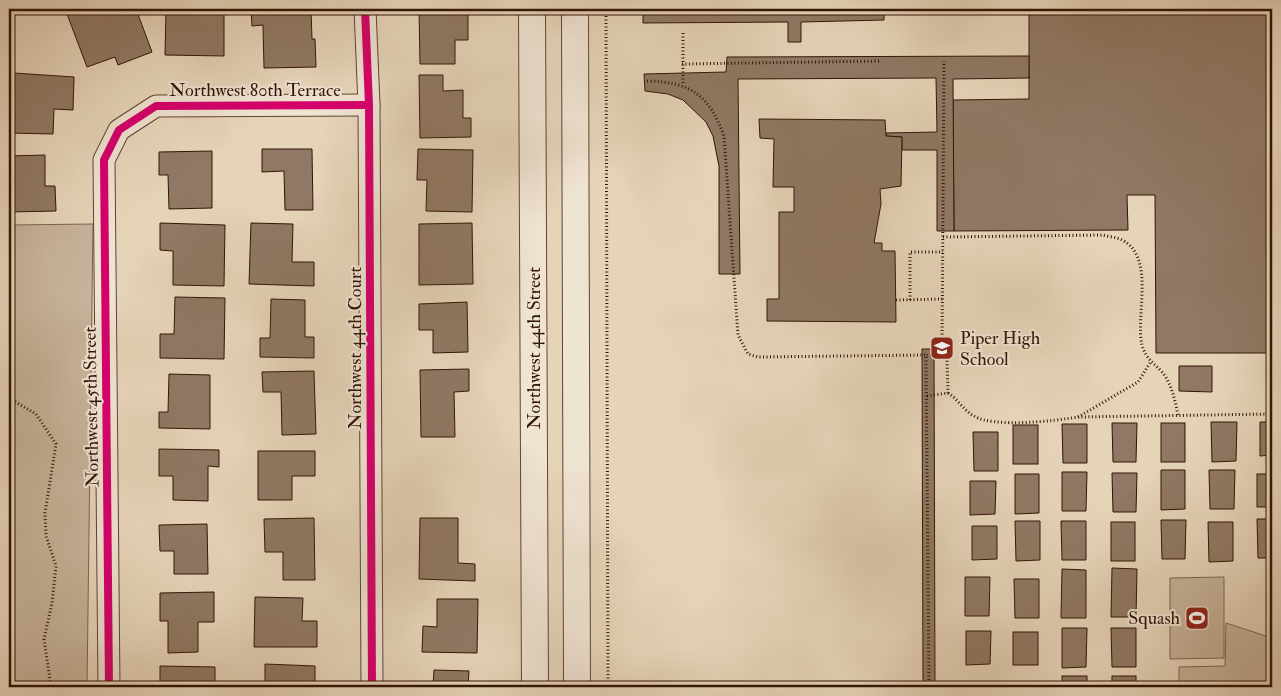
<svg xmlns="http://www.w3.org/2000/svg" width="1281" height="696" font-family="'IM FELL Double Pica',serif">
<rect width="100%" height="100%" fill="#e6d4b9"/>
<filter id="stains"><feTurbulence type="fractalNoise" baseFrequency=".004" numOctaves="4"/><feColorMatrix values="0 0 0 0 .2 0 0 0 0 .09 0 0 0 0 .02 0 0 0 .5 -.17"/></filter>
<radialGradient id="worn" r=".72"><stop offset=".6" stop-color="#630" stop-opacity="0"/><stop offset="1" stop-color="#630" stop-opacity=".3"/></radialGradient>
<g fill="#c7b39b" stroke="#7c6451">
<polygon points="93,224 87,687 9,687 9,225"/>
<polygon points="1224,577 1224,658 1170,659 1170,578"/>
<polygon points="1226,623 1272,638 1272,687 1179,687 1179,667 1225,666"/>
</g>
<g fill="#907864" stroke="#321407">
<polygon points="82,9 136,9 152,52 118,65 115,57 87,67 67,14"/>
<polygon points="166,9 224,9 224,56 165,55"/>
<polygon points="251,9 311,9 312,39 315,39 316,67 264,68 263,25 252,26"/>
<polygon points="419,9 468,9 468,40 455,40 455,64 420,64"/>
<polygon points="643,9 884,9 884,20 801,22 801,42 788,42 788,22 643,23"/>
<polygon points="1029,9 1272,9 1272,353 1156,353 1155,195 1127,195 1128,230 954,231 953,100 1029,99"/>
<polygon points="1029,56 1029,78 953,79 954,231 937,231 937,150 902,150 902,137 886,136 886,133 937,132 936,78 738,79 740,274 719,274 719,166 713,136 706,122 683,100 668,94 645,91 644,74 726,72 727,57"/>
<polygon points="14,73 74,77 73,110 54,109 53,134 9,133 9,109 12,109"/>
<polygon points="419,75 443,75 443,91 463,90 463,118 471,118 471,137 420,138"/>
<polygon points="759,119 885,120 886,136 902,137 901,186 880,189 881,204 874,243 882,243 882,251 895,251 896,322 767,321 767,299 779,299 779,212 794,212 794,187 773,187 774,139 760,138"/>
<polygon points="262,149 312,149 313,210 285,210 284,171 262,172"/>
<polygon points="418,149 473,150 472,212 426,211 427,180 417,180"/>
<polygon points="212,151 212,208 169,209 168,175 159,175 159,152"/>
<polygon points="45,155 45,186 55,186 56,211 9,212 9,156"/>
<polygon points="160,223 225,225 224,286 173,285 173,251 160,250"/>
<polygon points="251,223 293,224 292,262 314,262 314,286 249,284"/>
<polygon points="472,223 473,284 419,285 419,224"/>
<polygon points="175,297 225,298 224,359 160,358 160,334 174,334"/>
<polygon points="271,299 305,300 305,337 314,337 314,358 260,357 260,338 270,338"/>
<polygon points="467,302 468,352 433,353 433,330 419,330 419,304"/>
<polygon points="922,349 934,349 935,687 923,687"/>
<polygon points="1179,366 1212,366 1212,392 1179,391"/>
<polygon points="469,369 469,391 454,392 455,437 421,437 420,370"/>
<polygon points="314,371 316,434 282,435 281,392 263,392 262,372"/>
<polygon points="169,374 210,375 210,429 159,428 159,412 168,412"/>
<polygon points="1211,422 1237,422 1236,461 1212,462"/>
<polygon points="1260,422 1272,422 1272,455 1260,456"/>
<polygon points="1112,423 1137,423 1136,462 1113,462"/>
<rect x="1161" y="423" width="24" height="39"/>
<polygon points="1062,424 1087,424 1087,463 1063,463"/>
<rect x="1013" y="425" width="25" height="39"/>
<polygon points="973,432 998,432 998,471 974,471"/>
<polygon points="159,449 219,450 219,467 208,466 208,501 173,500 173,476 159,476"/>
<polygon points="258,451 315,451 315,476 292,476 292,500 258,500"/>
<polygon points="1161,470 1185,470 1185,509 1161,510"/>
<polygon points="1209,470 1235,470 1234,509 1210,509"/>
<polygon points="1062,472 1087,472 1086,511 1062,511"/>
<polygon points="1112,473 1137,473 1136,512 1113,512"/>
<polygon points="1015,474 1039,474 1039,513 1015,514"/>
<rect x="1257" y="474" width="15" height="33"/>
<polygon points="970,481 996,481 995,514 970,515"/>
<polygon points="314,518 315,580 283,580 283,552 265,552 264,519"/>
<polygon points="420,518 458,518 458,563 475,564 475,581 419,579"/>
<polygon points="1257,519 1272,519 1272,558 1258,558"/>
<polygon points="1161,520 1186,520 1185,559 1162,559"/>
<polygon points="1015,521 1040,521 1040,560 1016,561"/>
<polygon points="1061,521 1086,521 1086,560 1062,560"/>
<rect x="1111" y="522" width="24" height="39"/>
<polygon points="1208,522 1233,522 1233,561 1209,562"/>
<polygon points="207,524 208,574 174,574 174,551 160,551 159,525"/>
<polygon points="972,526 997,526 997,559 972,560"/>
<polygon points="1112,568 1137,569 1136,617 1111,617"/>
<polygon points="1062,569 1086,570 1086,618 1061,618"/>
<polygon points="965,577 990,577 989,616 965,616"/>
<polygon points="1014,579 1039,579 1039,618 1015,618"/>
<polygon points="214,592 214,622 198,622 198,652 168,653 168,621 160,621 160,593"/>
<polygon points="255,597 303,598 302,621 317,621 317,647 254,647"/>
<polygon points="437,599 478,599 477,653 422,652 423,626 437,627"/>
<polygon points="1062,628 1087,628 1086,667 1062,668"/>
<polygon points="1111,628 1136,628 1136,667 1112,667"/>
<polygon points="966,631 991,631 990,664 966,665"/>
<rect x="1013" y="632" width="25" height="33"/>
<polygon points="265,664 315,666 315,687 265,687"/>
<polygon points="160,666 215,667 215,687 160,687"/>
<polygon points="434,670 469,671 468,687 433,687"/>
<rect x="1062" y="676" width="25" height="11"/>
<rect x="1112" y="676" width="24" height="11"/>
</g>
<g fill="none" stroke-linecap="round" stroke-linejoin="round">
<g stroke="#5f4434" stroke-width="23">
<g id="minor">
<polyline points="365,9 369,105 372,687"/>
<polyline points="109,687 104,160 119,130 156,106 369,105"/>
</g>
</g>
<g stroke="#5f4434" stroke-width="28">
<g id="tertiary">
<polyline points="532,9 535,687"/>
<polyline points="575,9 577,687"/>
</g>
</g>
<g stroke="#321407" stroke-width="3" stroke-dasharray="1 2.5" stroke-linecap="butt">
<polyline points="606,9 608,687"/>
<polyline points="683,33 683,85"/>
<polyline points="682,64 881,61"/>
<path d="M647,81C691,82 709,95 724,136L738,335L748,354L758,357L926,355"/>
<path d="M943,237L1103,235C1109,237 1117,237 1122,240C1156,257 1135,316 1142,345C1146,359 1154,363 1162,372C1172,384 1175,401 1178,415"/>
<polyline points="896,300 943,299"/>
<polyline points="910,300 910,252 943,252"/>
<path d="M948,393C958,399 964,411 974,416C993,428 1055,421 1078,417L1272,414"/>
<polyline points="927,396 948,393 947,360 942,354"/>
<polyline points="9,398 36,414 56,444 45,513 46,536 56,566 52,603 44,639 51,687"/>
<polyline points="1078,417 1138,382 1150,363"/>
<polyline points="929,687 926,355 942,354 944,61"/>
</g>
<use href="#minor" stroke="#efe3d2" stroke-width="21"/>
<use href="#tertiary" stroke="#efe3d2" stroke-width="26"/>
<g stroke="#efe3d2" stroke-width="11">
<g id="cycleway">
<polyline points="365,9 369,105 372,687"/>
<polyline points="109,687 104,160 119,130 156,106 369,105"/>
</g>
</g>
<use href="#cycleway" stroke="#d6006c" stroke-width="8"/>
</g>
<defs>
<g id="school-square" transform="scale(1.25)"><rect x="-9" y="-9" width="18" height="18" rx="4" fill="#8f2418" stroke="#efe3d2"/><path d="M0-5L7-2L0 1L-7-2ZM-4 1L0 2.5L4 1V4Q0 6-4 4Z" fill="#fff"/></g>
<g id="stadium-square" transform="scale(1.25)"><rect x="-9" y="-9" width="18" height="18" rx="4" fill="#8f2418" stroke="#efe3d2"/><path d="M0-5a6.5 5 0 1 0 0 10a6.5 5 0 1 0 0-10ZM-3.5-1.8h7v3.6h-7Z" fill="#fff"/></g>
</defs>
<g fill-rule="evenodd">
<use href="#school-square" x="942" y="348"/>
<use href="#stadium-square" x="1197" y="618"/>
</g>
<g text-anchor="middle" stroke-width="4" stroke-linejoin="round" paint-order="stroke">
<g font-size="18" fill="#321407" stroke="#efe3d2">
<text x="255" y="96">Northwest 80th Terrace</text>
<text transform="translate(355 348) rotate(-90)" y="6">Northwest 44th Court</text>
<text transform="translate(534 348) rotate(-90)" y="6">Northwest 44th Street</text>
<text transform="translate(91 407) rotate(-91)" y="6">Northwest 45th Street</text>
</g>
<g font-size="18" fill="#321407" stroke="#efe3d2" text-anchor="start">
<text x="960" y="344">Piper High<tspan x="960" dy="21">School</tspan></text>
<text x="1180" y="624" text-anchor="end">Squash</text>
</g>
</g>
<rect width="1281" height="696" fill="none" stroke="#e6d4b9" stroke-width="30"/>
<rect x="10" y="10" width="1261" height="676" fill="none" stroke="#321407" stroke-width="2.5"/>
<rect x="15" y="15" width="1251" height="666" fill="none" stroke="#321407"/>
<rect width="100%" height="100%" filter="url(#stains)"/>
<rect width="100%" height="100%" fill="url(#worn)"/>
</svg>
